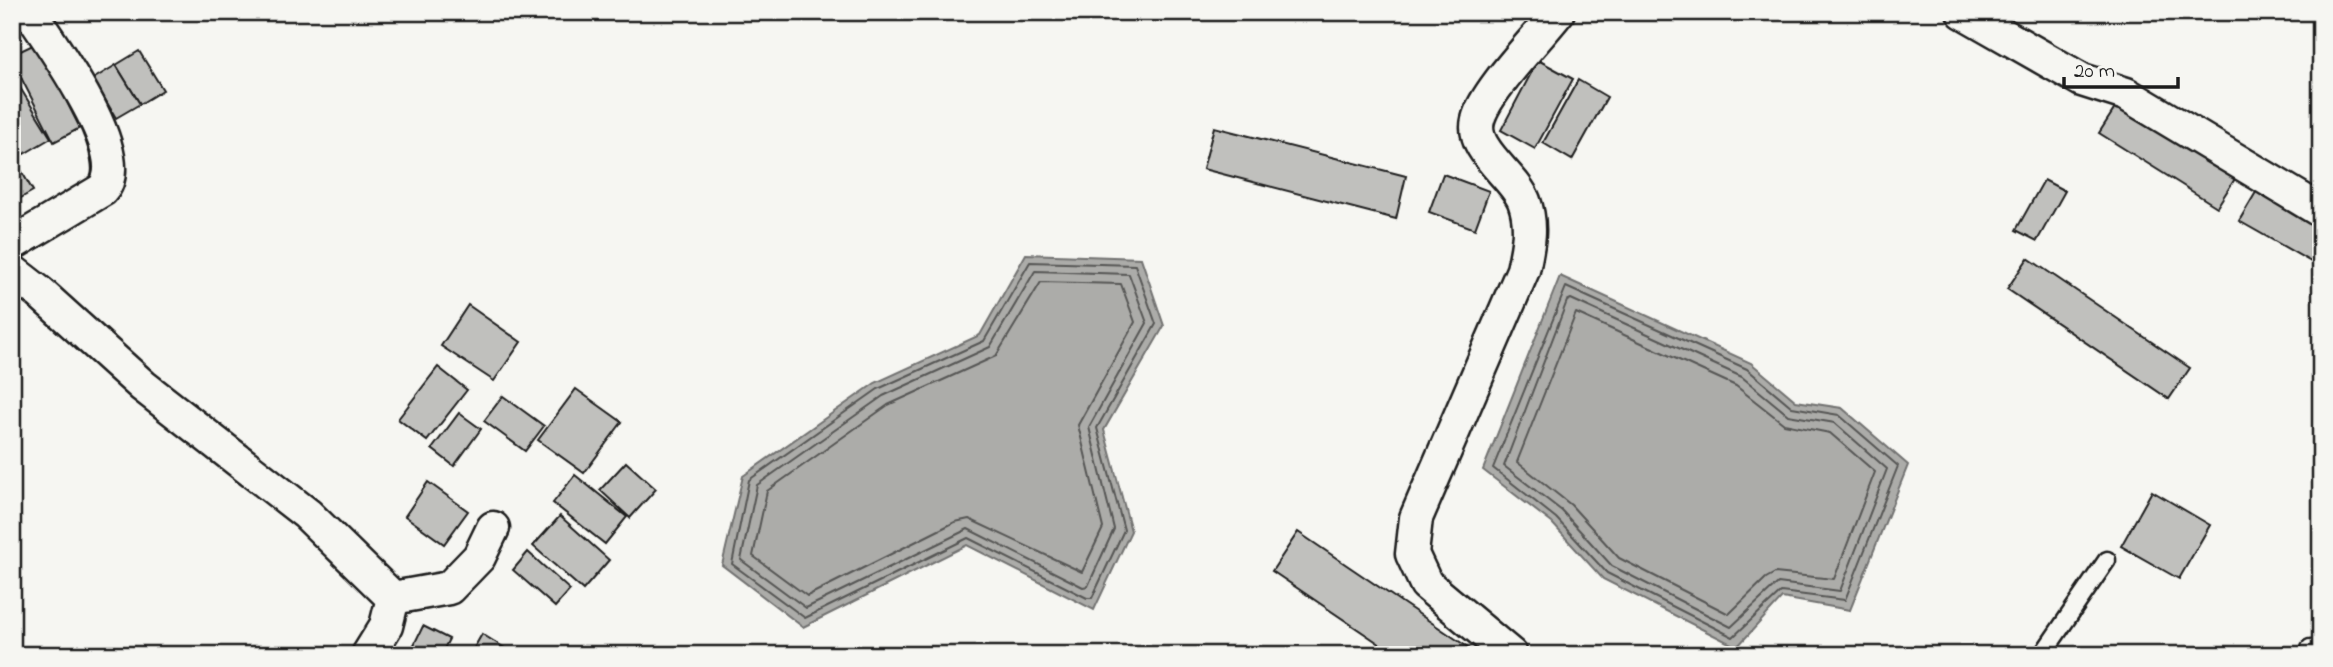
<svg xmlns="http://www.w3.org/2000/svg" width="2333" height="667" font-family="'Indie Flower',sans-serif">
<rect width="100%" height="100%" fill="#f6f6f2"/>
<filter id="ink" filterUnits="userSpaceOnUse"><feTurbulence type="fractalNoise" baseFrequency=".0143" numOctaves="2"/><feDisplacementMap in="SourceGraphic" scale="14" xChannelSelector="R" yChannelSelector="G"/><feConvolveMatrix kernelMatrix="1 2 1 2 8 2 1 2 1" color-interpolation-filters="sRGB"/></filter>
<g filter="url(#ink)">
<g fill="#acaca9" stroke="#727271" stroke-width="2">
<polygon points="1026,254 1141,258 1164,326 1104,430 1131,531 1094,610 967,545 803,627 722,565 743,476 875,383 980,335"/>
<polygon points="1560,276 1751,363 1796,401 1842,408 1908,465 1850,610 1782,598 1737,647 1603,579 1552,523 1483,470"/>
</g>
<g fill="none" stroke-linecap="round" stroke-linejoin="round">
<g stroke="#565654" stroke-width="2">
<polygon points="1030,262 1135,265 1156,324 1097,428 1124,530 1092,598 1087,598 968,538 805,618 732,564 749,480 878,389 984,341"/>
<polygon points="1035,271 1129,274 1147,323 1089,427 1114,529 1088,586 1083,587 968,529 806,608 741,560 757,485 883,396 990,347"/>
<polygon points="1041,282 1121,284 1135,322 1078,425 1103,528 1082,572 969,519 955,522 807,596 753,556 767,491 888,405 996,356"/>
<polygon points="1566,287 1747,369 1792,407 1839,415 1898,466 1845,600 1781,592 1733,637 1607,573 1556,518 1493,468"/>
<polygon points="1571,299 1742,377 1788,415 1835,423 1887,469 1840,591 1778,583 1731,627 1612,566 1562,511 1504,466 1567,301"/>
<polygon points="1576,313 1736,386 1784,424 1830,433 1875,472 1834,579 1775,573 1766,578 1729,614 1619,558 1571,505 1517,462"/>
</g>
</g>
<g fill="#c0c0bd" stroke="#1c1c1c" stroke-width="2">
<polygon points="37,43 80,128 54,142 12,60 12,55"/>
<polygon points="139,51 163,90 140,104 116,65"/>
<polygon points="1538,60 1573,79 1535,149 1501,130"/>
<polygon points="116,65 140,104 116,118 93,79"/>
<polygon points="1578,80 1607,97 1572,160 1543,143"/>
<polygon points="19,86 51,138 24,154 12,135 12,90"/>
<polygon points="2121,99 2238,174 2217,207 2099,133"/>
<polygon points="1214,127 1406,176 1396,219 1203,169"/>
<polygon points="12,155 33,191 12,203"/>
<polygon points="1443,174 1489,191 1475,229 1429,212"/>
<polygon points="2044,180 2065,191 2037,241 2016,230"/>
<polygon points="2259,187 2321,223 2321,261 2318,266 2239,221"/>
<polygon points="2028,258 2190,368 2169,399 2007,289"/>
<polygon points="468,305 521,342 494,381 441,346"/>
<polygon points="438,367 467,390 427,441 398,419"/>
<polygon points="576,389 622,422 584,473 538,440"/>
<polygon points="503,396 544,426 525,451 484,421"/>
<polygon points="459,413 481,429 454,466 432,449"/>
<polygon points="626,462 656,489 630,518 600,490"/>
<polygon points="575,475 627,517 605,544 553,503"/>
<polygon points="428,482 468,511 444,544 405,516"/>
<polygon points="2152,491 2210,525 2179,579 2121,546"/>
<polygon points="560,516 609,560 583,590 533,546"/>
<polygon points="1298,532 1469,648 1465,655 1396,655 1272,571"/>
<polygon points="528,552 570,590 555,607 513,570"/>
<polygon points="423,626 449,639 441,655 409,655"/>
<polygon points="482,634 516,655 470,655"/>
</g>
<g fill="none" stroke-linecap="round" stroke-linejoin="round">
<g stroke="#1c1c1c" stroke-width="21">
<g id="service">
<polyline points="2310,648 2321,654"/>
<polyline points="2042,655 2107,560"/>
</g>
</g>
<g stroke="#1c1c1c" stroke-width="37">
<g id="minor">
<polyline points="1963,12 2082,80 2126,94 2321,211"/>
<path d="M12,244L102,190C134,156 51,44 30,12"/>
<polyline points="12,271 39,292 143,386 307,514 393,598 386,626 368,655"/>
<polyline points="393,598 449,588 479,557 493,528"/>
<path d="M1511,655L1426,584L1412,554L1416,518L1523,270C1528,247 1533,225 1524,201C1514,175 1470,150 1478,120C1485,91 1538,38 1558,12"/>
</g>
</g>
<use href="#service" stroke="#f6f6f2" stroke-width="16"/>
<use href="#minor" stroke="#f6f6f2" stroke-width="32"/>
</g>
</g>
<rect width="2333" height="667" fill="none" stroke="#f6f6f2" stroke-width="42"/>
<rect x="21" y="21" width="2291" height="625" fill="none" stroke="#1c1c1c" stroke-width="2.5" filter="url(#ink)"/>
<path d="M2064 77v10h114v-10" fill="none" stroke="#1c1c1c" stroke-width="3.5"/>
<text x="2074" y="77" font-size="21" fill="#1c1c1c" stroke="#f6f6f2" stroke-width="5" paint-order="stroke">20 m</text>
</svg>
